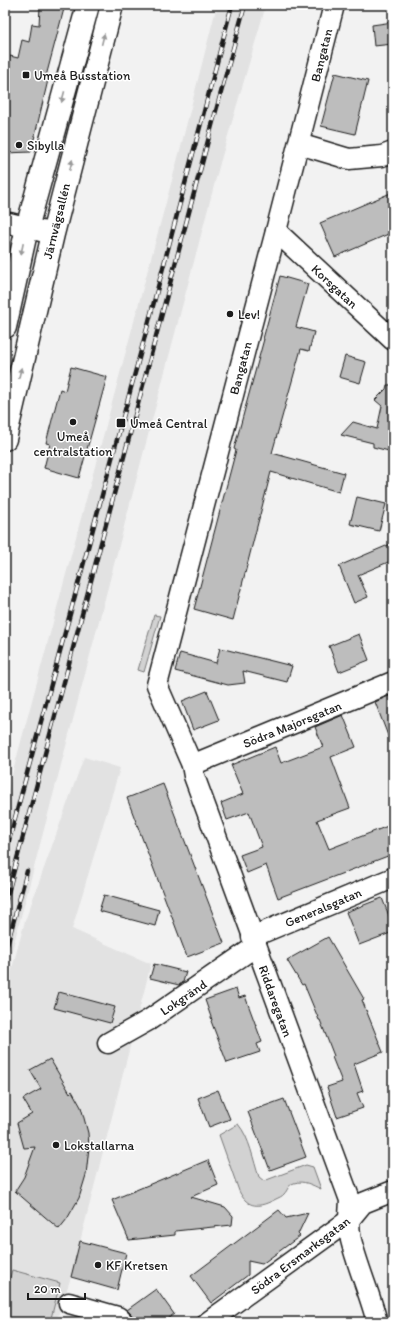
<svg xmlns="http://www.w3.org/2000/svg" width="398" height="1327" font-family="Itim,sans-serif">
<rect width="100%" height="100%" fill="#f2f2f2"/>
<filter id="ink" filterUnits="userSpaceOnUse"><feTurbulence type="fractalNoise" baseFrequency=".025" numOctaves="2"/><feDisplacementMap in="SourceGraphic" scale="8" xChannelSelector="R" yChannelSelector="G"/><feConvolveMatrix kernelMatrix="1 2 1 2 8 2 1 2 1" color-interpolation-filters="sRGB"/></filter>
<g filter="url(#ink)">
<g fill="#e2e2e2">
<polygon points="217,5 266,5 220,163 5,977 5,801 179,154"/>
<polygon points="84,757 120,768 72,929 151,964 71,1277 56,1322 5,1322 5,994 25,921"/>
</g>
<g fill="#d2d2d2" stroke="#777">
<polygon points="154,615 160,616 144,672 138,670"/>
<path d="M238,1124C250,1138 253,1160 259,1177L264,1181L306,1165L313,1167L321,1189C312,1185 304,1180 294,1183C288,1185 288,1190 284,1194C283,1196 278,1198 276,1199C259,1208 248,1209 239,1191L219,1135Z"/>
<polygon points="12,1270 60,1283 50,1322 5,1322 5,1296"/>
</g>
<g fill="#bdbdbd" stroke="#1c1c1c">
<polygon points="46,5 65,5 45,80 48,80 31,152 5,153 5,70 10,56 18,58 22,40 29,42 32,24 39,25 40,7 46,7"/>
<polygon points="393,22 393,44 374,46 372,25"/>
<polygon points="335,73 368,81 355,134 321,126"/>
<polygon points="393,192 393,232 335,257 320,223"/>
<polygon points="280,276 308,284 296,327 314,332 309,351 301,349 272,453 344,473 339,492 271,472 233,620 194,609 236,450 234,449 264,339 263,339"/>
<polygon points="345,356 366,362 360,383 339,377"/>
<polygon points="71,367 107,377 79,478 44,468 50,444 46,443 60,389 65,391"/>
<polygon points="393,382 393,452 373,447 373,443 341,435 353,422 377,429 382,406 375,400 386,389 387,385 390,385"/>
<polygon points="357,497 386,504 379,531 350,524"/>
<polygon points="393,543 393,560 358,575 368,597 354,603 339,566"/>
<polygon points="359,634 369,660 339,672 329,646"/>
<polygon points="220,648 292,666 287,682 243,671 245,683 228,685 175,671 180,653 216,663"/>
<polygon points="207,691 219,720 193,730 182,701"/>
<polygon points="393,694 393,746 392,746 375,702"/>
<polygon points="343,715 356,747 331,757 350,808 317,820 329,849 393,824 393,854 278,898 266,865 247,873 240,855 262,847 249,812 227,820 221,803 243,794 231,765 275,747 281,763 323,747 315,727"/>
<polygon points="163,784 224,943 187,957 127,798"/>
<polygon points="104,895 159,910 155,926 99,911"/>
<polygon points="382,898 393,926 393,932 359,945 346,912"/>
<polygon points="328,937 364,999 362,1000 383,1052 354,1064 363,1091 357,1093 363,1108 337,1117 327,1087 342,1082 332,1057 334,1056 320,1020 319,1020 304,984 302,985 287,960"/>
<polygon points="154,964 186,972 183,982 179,985 150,978"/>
<polygon points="236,989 239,998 245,996 262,1042 257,1044 260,1052 227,1063 211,1021 212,1020 205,1000"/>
<polygon points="59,992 115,1007 110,1023 54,1008"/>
<polygon points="50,1059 70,1093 72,1091 81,1107 88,1133 89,1147 86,1175 79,1198 67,1219 59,1229 15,1191 24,1177 35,1147 24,1148 17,1123 32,1114 23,1099 41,1089 30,1070"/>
<polygon points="218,1090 230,1119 209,1127 198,1098"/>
<polygon points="284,1099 306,1157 270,1170 248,1112"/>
<polygon points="208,1160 218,1185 191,1197 225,1207 233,1216 232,1225 175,1231 175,1235 129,1240 112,1200"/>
<polygon points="279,1210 286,1218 308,1213 298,1234 300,1236 262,1264 248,1261 248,1275 211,1303 191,1276"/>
<polygon points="80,1241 126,1253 117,1290 71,1277"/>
<polygon points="156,1289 174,1314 163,1322 134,1322 131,1314 127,1310"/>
</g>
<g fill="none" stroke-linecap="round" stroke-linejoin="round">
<g stroke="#1c1c1c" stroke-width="23">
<g id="street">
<path d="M334,5L276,231L157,685L192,765L194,776L350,1200C349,1213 348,1227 351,1240C358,1268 370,1294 377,1322"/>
<polyline points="299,144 349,159 382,156 393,152"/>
<polyline points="5,223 9,223 53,234"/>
<polyline points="276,231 393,340"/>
<polyline points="192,765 393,682"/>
<polyline points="252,937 393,878"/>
<polyline points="108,1043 149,1020 256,946"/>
<polyline points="69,1303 118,1317 123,1322"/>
<polyline points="208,1322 349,1220 363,1203 393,1191"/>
</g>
</g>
<g stroke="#1c1c1c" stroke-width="25">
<g id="secondary">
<polyline points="5,327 27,228 88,5"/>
<polyline points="5,439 53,234 112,5"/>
</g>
</g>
<use href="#street" stroke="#fff" stroke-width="20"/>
<use href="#secondary" stroke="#fff" stroke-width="22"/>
<g stroke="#1c1c1c" stroke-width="4.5">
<g id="rail">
<polyline points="5,855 149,321 232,5"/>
<polyline points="5,904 214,118 245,5"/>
<polyline points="5,953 27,871"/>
</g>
</g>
<use href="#rail" stroke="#fff" stroke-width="3" stroke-dasharray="9" stroke-linecap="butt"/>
</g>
<defs><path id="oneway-solid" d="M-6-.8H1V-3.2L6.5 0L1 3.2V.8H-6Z"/></defs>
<g fill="#999">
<use href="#oneway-solid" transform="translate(103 39) rotate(-76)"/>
<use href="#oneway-solid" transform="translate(63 97) rotate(105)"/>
<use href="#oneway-solid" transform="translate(71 165) rotate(-76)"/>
<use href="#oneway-solid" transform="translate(22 249) rotate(102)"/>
<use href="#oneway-solid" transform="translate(20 373) rotate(-77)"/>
</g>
</g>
<g fill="#1c1c1c" stroke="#fff" stroke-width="1.5">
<rect x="22" y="71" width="8" height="8" rx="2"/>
<circle cx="19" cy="145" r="4"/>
<circle cx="230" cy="314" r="4"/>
<circle cx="73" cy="422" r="4"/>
<rect x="116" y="418" width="10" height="10" rx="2"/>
<circle cx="56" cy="1145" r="4"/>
<circle cx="98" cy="1265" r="4"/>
</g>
<g text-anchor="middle" stroke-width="3" stroke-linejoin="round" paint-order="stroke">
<g font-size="13" fill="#1c1c1c" stroke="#fff">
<text transform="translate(321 55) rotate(-76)" y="5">Bangatan</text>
<text transform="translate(56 221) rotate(-76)" y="5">Järnvägsallén</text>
<text transform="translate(335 286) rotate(43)" y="5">Korsgatan</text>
<text transform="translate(240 368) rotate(-75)" y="5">Bangatan</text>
<text transform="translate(292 724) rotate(-22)" y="5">Södra Majorsgatan</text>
<text transform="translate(323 907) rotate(-23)" y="5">Generalsgatan</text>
<text transform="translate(183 997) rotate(-34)" y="5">Lokgränd</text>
<text transform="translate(276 1001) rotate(70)" y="5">Riddaregatan</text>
<text transform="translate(300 1255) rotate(-37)" y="5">Södra Ersmarksgatan</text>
</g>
<g font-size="13" fill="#1c1c1c" stroke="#fff" text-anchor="start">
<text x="34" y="80">Umeå Busstation</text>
<text x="27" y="150">Sibylla</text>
<text x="238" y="319">Lev!</text>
<text x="130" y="428">Umeå Central</text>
<text x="73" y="441" text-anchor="middle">Umeå<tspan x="73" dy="15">centralstation</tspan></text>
<text x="64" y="1150">Lokstallarna</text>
<text x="106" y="1270">KF Kretsen</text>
</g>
</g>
<rect width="398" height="1327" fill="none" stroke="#fff" stroke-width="20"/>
<rect x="10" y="10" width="378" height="1307" fill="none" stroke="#1c1c1c" stroke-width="1.5" filter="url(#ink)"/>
<path d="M28 1293v6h57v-6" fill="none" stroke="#1c1c1c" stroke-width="2"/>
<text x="34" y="1293" font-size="12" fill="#1c1c1c" stroke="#ffffff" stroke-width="3" paint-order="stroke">20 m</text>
</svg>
